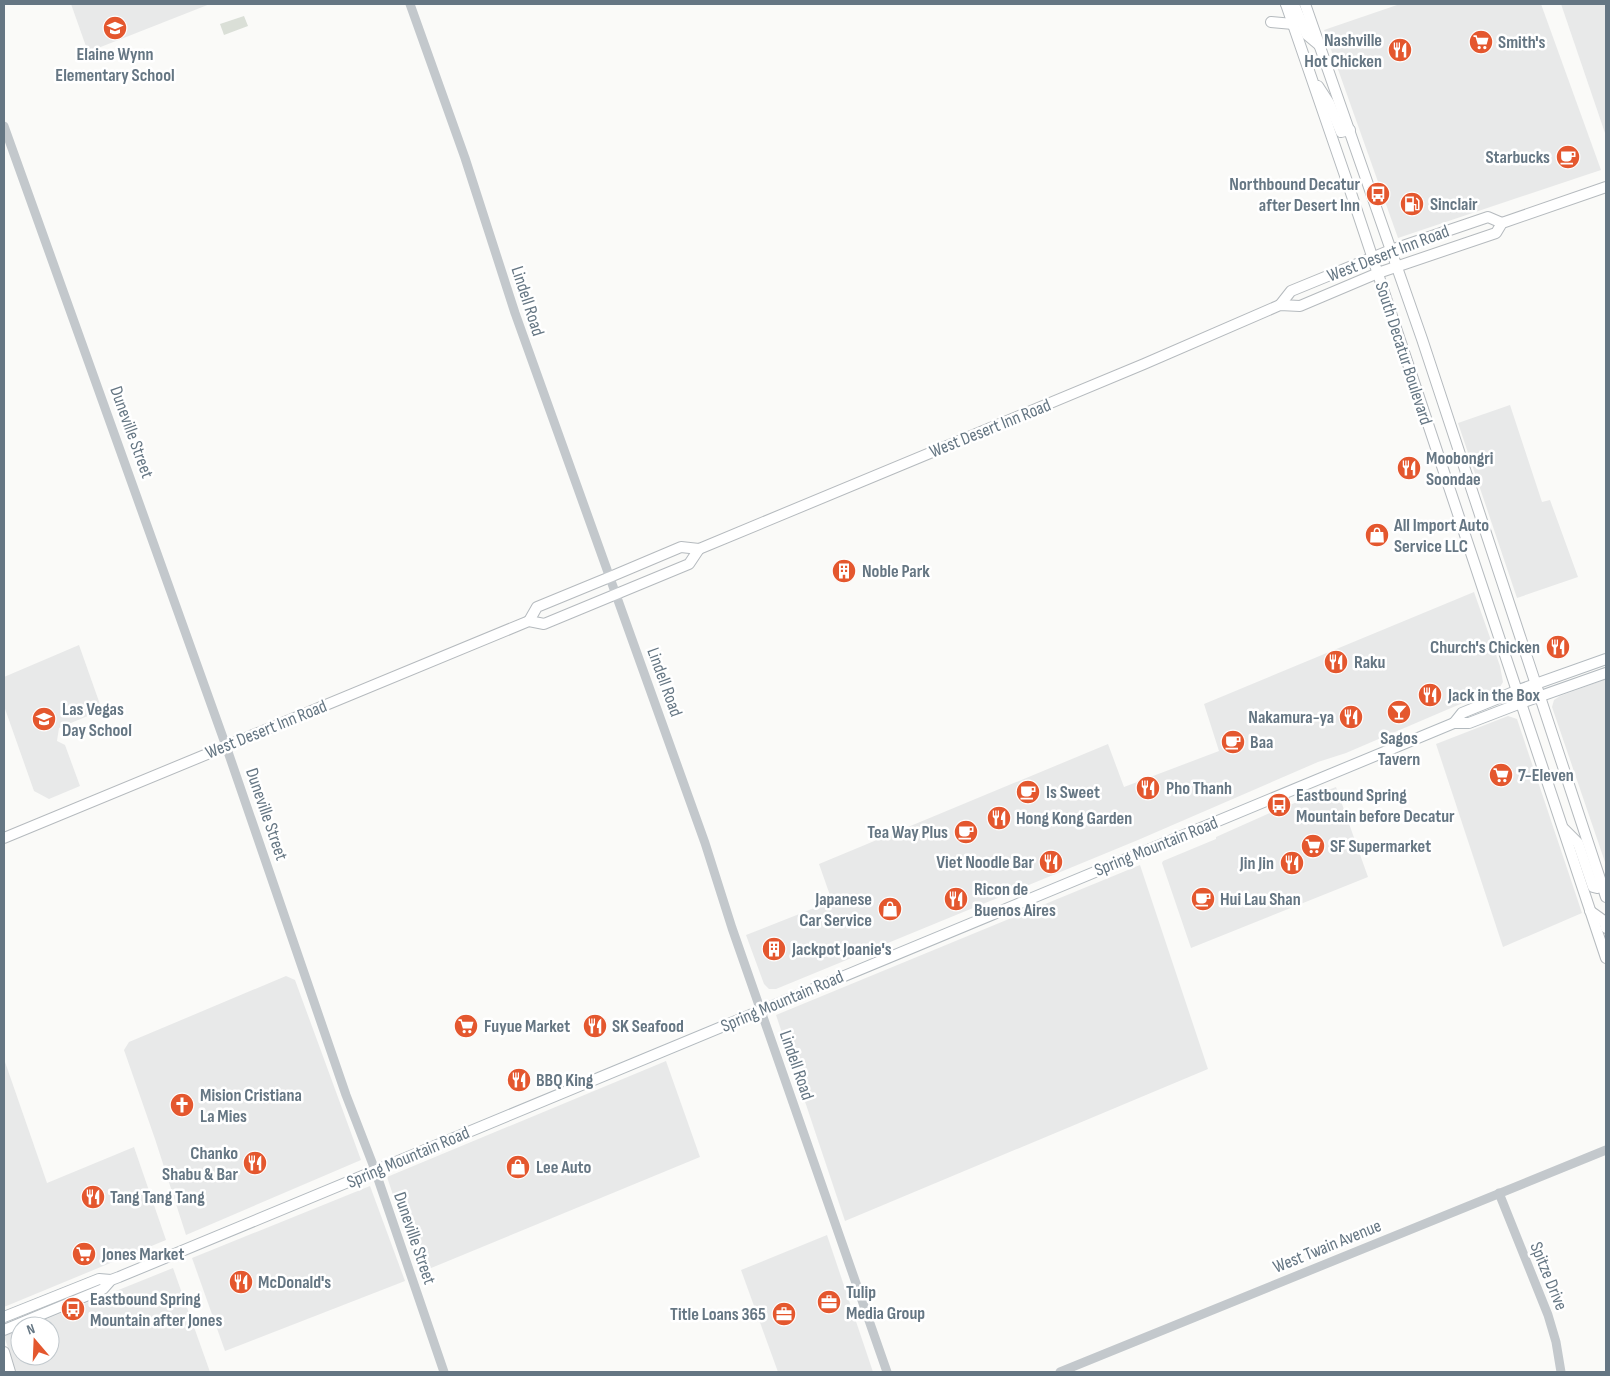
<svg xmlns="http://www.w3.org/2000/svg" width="1610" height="1376" font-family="'Sofia Sans Condensed',sans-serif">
<rect width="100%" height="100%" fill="#fafaf8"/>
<g fill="#e8e9e9">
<polygon points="71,4 210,4 88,52"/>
<polygon points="1400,4 1541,4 1601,170 1398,238 1324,30"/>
<polygon points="1561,4 1606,4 1606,136"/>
<polygon points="1510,405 1542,502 1550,500 1578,577 1517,598 1458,423"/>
<polygon points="1474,592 1500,666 1503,682 1500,687 1346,753 1318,762 1138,840 776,989 769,989 764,984 746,935 832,901 819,864 1108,744 1124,787 1219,751 1204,704"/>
<polygon points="79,645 102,710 59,728 57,741 65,745 80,786 49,799 34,791 4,706 4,677"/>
<polygon points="1606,679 1606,865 1552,707 1554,700 1560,696"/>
<polygon points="1508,716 1517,719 1582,913 1503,947 1436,744"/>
<polygon points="1336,787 1368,877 1191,948 1162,863 1163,861 1216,839 1216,837 1274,811"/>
<polygon points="1140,865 1208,1069 845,1221 776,1015"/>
<polygon points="286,976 295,980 361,1160 186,1235 155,1139 124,1050 129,1042"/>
<polygon points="4,1059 47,1183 134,1147 166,1240 4,1307"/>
<polygon points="666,1061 700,1157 419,1273 387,1177"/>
<polygon points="370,1186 405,1281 225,1351 192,1258"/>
<polygon points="827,1235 873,1372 778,1372 741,1270"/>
<polygon points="173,1268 210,1372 16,1372 4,1336 20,1330 20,1356 50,1356 50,1326 29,1326"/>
</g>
<polygon fill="#dadfd7" points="244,16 248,26 224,35 220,24"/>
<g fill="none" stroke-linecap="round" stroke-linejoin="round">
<g stroke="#b3babf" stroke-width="12">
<g id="secondary">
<polyline points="1454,723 1462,713 1516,691 1606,659"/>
<polyline points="4,1317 99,1279 111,1280"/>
<polyline points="4,1330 103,1289 111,1280 119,1277 1454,723 1469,723 1521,703 1606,673"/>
</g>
</g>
<g stroke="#b5babe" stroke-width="12">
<g id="primary">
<polyline points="1286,4 1350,190 1606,958"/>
<polyline points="1286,4 1295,7 1307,35 1319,45"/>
<polyline points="1305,4 1422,339 1606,897"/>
<polyline points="1271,22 1293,24"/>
<polyline points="1318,86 1329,103 1341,132 1350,130"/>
<polyline points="1280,305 1291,291 1391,250 1488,217 1502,223"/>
<polyline points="529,621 537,607 610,577 681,547 699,549 1144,364 1280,305 1300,306 1378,273 1496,233 1502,223 1606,187"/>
<polyline points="1564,829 1578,843 1593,887 1597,888 1603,886"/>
<polyline points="4,838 529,621 544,624 689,564 699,549"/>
<polyline points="1590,911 1604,921 1606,928"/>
<polyline points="4,1352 10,1372"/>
</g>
</g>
<g stroke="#c3c8cc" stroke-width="9">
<polyline points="410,4 465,158 515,313 705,843 732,928 887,1372"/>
<polyline points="4,126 226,746 346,1095 375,1170 444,1372"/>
<polyline points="1499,1193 1548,1315 1556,1342 1561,1372"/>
<polyline points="1060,1372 1606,1150"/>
</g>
<use href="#secondary" stroke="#fff" stroke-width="10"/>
<use href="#primary" stroke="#fff" stroke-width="10"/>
</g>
<defs>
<g id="school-disc" transform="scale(1.25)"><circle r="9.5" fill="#e4572e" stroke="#fff"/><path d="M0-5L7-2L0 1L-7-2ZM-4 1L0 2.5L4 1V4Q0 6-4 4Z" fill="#fff"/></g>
<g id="supermarket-disc" transform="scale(1.25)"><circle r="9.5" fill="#e4572e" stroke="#fff"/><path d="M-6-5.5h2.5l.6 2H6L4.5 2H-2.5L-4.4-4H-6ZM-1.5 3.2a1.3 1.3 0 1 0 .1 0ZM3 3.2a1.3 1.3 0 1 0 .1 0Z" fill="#fff"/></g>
<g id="restaurant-disc" transform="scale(1.25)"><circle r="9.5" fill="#e4572e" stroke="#fff"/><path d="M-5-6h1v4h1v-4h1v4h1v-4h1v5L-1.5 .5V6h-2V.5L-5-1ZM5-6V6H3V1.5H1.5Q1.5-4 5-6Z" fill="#fff"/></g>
<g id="cafe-disc" transform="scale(1.25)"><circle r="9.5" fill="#e4572e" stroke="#fff"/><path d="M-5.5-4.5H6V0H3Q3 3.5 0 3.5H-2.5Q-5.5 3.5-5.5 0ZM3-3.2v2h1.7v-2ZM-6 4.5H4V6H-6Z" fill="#fff"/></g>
<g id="bus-disc" transform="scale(1.25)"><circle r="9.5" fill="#e4572e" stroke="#fff"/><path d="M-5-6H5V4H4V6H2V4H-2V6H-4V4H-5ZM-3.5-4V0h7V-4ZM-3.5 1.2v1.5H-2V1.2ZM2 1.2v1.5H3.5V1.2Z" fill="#fff"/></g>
<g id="fuel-disc" transform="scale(1.25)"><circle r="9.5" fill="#e4572e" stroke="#fff"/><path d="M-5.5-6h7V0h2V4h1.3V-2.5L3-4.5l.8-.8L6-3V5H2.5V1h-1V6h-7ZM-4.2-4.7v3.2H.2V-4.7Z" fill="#fff"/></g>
<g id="shop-disc" transform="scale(1.25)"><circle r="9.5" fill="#e4572e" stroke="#fff"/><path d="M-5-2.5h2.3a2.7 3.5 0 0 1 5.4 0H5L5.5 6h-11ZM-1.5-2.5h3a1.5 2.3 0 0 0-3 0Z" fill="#fff"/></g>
<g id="building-disc" transform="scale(1.25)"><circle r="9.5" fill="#e4572e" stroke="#fff"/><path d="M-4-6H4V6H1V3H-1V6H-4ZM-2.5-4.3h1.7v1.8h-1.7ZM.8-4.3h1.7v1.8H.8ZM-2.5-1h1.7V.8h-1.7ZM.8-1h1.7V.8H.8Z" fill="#fff"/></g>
<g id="bar-disc" transform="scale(1.25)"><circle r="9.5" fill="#e4572e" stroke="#fff"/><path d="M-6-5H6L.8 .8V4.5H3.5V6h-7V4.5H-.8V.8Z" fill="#fff"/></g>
<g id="church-disc" transform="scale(1.25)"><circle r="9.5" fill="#e4572e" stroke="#fff"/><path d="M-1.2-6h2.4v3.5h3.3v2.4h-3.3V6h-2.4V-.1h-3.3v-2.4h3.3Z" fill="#fff"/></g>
<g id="office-disc" transform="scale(1.25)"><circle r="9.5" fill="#e4572e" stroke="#fff"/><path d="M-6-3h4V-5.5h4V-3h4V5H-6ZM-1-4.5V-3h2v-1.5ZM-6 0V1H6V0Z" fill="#fff"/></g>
</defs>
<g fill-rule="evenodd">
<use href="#school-disc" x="115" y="28"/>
<use href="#supermarket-disc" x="1481" y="42"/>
<use href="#restaurant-disc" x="1400" y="50"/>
<use href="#cafe-disc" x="1568" y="157"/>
<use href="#bus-disc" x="1378" y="194"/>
<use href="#fuel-disc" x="1412" y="204"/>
<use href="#restaurant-disc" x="1409" y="468"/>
<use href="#shop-disc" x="1377" y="535"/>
<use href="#building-disc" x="844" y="571"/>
<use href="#restaurant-disc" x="1558" y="647"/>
<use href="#restaurant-disc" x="1336" y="662"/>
<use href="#restaurant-disc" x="1430" y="695"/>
<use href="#bar-disc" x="1399" y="712"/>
<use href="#restaurant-disc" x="1351" y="717"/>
<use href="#school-disc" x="44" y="719"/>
<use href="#cafe-disc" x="1233" y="742"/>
<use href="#supermarket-disc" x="1501" y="775"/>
<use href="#restaurant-disc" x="1148" y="788"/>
<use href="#cafe-disc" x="1028" y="792"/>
<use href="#bus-disc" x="1279" y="805"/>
<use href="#restaurant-disc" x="999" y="818"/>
<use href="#cafe-disc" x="966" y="832"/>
<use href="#supermarket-disc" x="1313" y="846"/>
<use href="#restaurant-disc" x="1051" y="862"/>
<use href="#restaurant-disc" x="1292" y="863"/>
<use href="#restaurant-disc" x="956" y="899"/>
<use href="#cafe-disc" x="1203" y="899"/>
<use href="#shop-disc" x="890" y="909"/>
<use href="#building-disc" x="774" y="949"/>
<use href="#supermarket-disc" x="466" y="1026"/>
<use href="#restaurant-disc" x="595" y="1026"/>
<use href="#restaurant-disc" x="519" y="1080"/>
<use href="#church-disc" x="182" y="1105"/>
<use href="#restaurant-disc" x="255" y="1163"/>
<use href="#shop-disc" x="518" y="1167"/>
<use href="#restaurant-disc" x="93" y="1197"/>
<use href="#supermarket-disc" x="84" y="1254"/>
<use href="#restaurant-disc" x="241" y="1282"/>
<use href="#office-disc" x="829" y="1302"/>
<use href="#bus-disc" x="73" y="1309"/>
<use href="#office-disc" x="784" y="1314"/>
</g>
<g text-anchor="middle" stroke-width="5" stroke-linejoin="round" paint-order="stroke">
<g font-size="18" font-weight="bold" fill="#657683" stroke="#fff" text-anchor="start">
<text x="1382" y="46" text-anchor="end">Nashville<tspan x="1382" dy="21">Hot Chicken</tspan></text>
<text x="1498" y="48">Smith's</text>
<text x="115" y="60" text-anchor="middle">Elaine Wynn<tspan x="115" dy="21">Elementary School</tspan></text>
<text x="1550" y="163" text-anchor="end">Starbucks</text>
<text x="1360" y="190" text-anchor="end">Northbound Decatur<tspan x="1360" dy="21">after Desert Inn</tspan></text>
<text x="1430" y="210">Sinclair</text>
<text x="1426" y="464">Moobongri<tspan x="1426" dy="21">Soondae</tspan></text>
<text x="1394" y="531">All Import Auto<tspan x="1394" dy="21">Service LLC</tspan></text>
<text x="862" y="577">Noble Park</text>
<text x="1540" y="653" text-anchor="end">Church's Chicken</text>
<text x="1354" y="668">Raku</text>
<text x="1448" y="701">Jack in the Box</text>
<text x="62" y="715">Las Vegas<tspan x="62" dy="21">Day School</tspan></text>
<text x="1334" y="723" text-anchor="end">Nakamura-ya</text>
<text x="1399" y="744" text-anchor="middle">Sagos<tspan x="1399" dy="21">Tavern</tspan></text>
<text x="1250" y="748">Baa</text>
<text x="1518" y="781">7-Eleven</text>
<text x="1166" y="794">Pho Thanh</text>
<text x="1046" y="798">Is Sweet</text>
<text x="1296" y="801">Eastbound Spring<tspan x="1296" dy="21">Mountain before Decatur</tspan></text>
<text x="1016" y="824">Hong Kong Garden</text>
<text x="948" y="838" text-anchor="end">Tea Way Plus</text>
<text x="1330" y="852">SF Supermarket</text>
<text x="1034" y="868" text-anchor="end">Viet Noodle Bar</text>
<text x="1274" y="869" text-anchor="end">Jin Jin</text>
<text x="974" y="895">Ricon de<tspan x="974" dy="21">Buenos Aires</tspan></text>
<text x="872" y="905" text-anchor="end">Japanese<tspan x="872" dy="21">Car Service</tspan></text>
<text x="1220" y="905">Hui Lau Shan</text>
<text x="792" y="955">Jackpot Joanie's</text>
<text x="484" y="1032">Fuyue Market</text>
<text x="612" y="1032">SK Seafood</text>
<text x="536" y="1086">BBQ King</text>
<text x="200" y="1101">Mision Cristiana<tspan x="200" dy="21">La Mies</tspan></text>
<text x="238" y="1159" text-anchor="end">Chanko<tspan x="238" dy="21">Shabu &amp; Bar</tspan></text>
<text x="536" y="1173">Lee Auto</text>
<text x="110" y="1203">Tang Tang Tang</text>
<text x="102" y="1260">Jones Market</text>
<text x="258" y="1288">McDonald's</text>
<text x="846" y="1298">Tulip<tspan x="846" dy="21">Media Group</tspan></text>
<text x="90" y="1305">Eastbound Spring<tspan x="90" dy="21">Mountain after Jones</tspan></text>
<text x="766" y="1320" text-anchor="end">Title Loans 365</text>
</g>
<g font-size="18" fill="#657683" stroke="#fff">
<text transform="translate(1388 253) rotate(-21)" y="6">West Desert Inn Road</text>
<text transform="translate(528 301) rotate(72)" y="6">Lindell Road</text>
<text transform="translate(1404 353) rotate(72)" y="6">South Decatur Boulevard</text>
<text transform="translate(990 428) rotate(-22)" y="6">West Desert Inn Road</text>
<text transform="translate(132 432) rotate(70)" y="6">Duneville Street</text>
<text transform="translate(665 682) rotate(70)" y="6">Lindell Road</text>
<text transform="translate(266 729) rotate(-22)" y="6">West Desert Inn Road</text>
<text transform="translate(267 814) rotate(71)" y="6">Duneville Street</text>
<text transform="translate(1156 846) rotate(-22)" y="6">Spring Mountain Road</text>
<text transform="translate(782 1001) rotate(-23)" y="6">Spring Mountain Road</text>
<text transform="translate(797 1065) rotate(71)" y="6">Lindell Road</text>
<text transform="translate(408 1157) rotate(-23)" y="6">Spring Mountain Road</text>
<text transform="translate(415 1238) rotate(71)" y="6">Duneville Street</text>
<text transform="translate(1327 1246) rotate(-22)" y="6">West Twain Avenue</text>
<text transform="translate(1549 1276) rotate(68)" y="6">Spitze Drive</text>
</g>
</g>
<rect width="1610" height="1376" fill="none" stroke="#657683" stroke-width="10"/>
<g transform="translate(35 1341) rotate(341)"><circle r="24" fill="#ffffff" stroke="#c1c8cd"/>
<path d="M0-4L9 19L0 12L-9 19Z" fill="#e4572e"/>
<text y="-8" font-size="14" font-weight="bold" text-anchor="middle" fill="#657683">N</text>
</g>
</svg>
